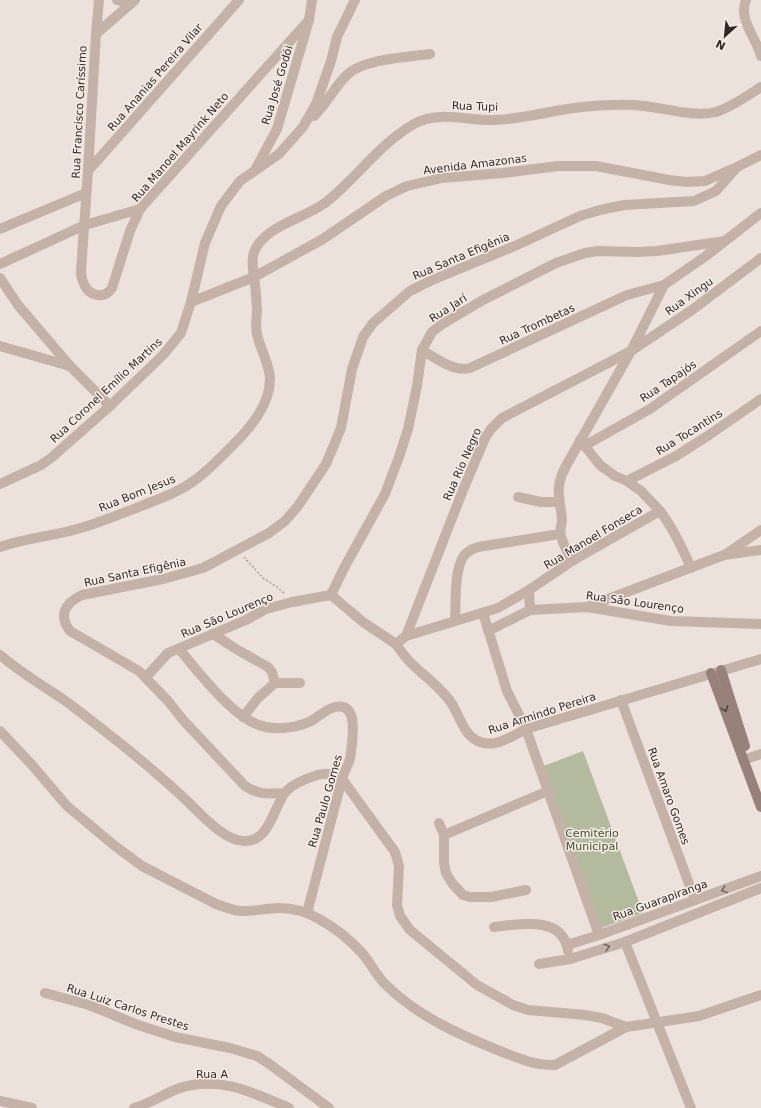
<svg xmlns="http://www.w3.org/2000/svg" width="761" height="1108" font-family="'DejaVu Sans',sans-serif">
<rect width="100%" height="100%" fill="#ede2db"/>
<polygon fill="#b3ba9d" points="583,751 643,913 601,928 541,767"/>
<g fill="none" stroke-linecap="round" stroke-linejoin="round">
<polyline stroke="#af9c93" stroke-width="1.5" stroke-dasharray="2 2" stroke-linecap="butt" points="244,557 263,578 277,587 285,594"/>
<g stroke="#c4b2a8" stroke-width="10">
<path d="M99,0L96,34L88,171L81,271C81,275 82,280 84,284C89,296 104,300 112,288L130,231L140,209L309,20"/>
<polyline points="117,0 131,4"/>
<path d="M746,0C738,20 756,37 761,56"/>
<polyline points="96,34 135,0"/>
<path d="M314,116C327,104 334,87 347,75C363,59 408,57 430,54"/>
<polyline points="255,170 277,129 309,20 312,0"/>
<polyline points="88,171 239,0"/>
<polyline points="0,229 86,193"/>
<polyline points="0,264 85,225 140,209"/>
<polyline points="0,278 18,305 70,366 110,406"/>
<polyline points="191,302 254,277 323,239 386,196 407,186 442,178 503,173 558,166 596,166 669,180 687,182 705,181 737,167 761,155"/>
<polyline points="0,346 70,366"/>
<path d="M422,350C436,358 453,372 470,368L627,295L664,285"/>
<polyline points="584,446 650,409 761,331"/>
<polyline points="627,481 676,456 709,435 761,399"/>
<polyline points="0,484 41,465 51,458 110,406 163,355 181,333 191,302 205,243 221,206 240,181 279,154 303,127 316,104 331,61 337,37 355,0"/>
<polyline points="518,497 541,502 558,502"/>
<path d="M660,511C673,528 682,547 691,568"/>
<path d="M0,547C26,538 54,536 81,528C101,522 120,514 139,507C158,499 178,493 195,480C209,470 221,457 233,445C250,428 270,405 270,379C270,365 260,349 257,334C255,326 257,317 257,309C256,298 256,288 254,278C253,269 251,261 254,252C264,226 303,219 325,203C356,179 379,144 414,124C438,110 468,121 495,120C519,119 543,113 567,109C585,106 615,104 634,105C659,106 692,118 716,112C732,107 747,96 761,87"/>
<polyline points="726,554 761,530"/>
<path d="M572,561C568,553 563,544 561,536C559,531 562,525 562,520C560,497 554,488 566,466L631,351L664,285L706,256L725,241L761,213"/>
<polyline points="529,590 530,610"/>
<polyline points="331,595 344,568 385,494 399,457 408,429 417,386 422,350 432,332 441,325 483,300 556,263 585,253 598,251 638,252 657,251 725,241"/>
<polyline points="587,607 724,555 761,550"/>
<polyline points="483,613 507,691 526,729 599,935"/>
<path d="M455,620C456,602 454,573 463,557C466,552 472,549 478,547L560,534"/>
<polyline points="488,631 530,610 587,607 671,621 761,624"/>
<polyline points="213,634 236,649 268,667 272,672 275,683 300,683"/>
<polyline points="406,636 463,490 485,438 491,429 502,418 631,351 692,310 761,258"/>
<path d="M396,644C400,650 405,657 411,663C424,676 442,688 452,704C460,717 464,736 480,742C496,748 512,736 526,729L761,659"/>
<path d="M179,649C199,672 235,722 266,727C280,730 299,727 311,721C319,716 327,709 335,707C357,703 353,731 352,744C351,749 351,754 350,759C348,766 344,772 342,779L307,913"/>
<path d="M0,655C21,673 44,686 67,702C108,733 149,765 186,800C200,813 224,841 244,841C269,842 273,810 284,794C290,784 319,772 330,774C334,775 338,777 342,779L395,852L399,866L397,905L400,916L410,930L477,985L513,1005L528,1010L585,1015L602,1018L626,1027L699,1016L761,995"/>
<polyline points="146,677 168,653 246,620 266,609 292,602 331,595 363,622 396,644 406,636 498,608 529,590 572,561 660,511 641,491 627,481 615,476 600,465 580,440"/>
<polyline points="621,700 695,900"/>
<polyline points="243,717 258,698 275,683"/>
<path d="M0,731L32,765L67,806L115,846L142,866L216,904C224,907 232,910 240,911C253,912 265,908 279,908C293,908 307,912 319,919C334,927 350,940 362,953C370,962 376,975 385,984C418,1017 462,1036 505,1053C521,1059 537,1066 555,1065L626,1027"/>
<polyline points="743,760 761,754"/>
<path d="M284,793C268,794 259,795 245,786L184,721L168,701L139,671L70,631C58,615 65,603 82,595L163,579L203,568L269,533L285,521L298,506L326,464L341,428L352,369L363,337L373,323L410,291L430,281L517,245L580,216L600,210L624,205L694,201L716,191L737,167"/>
<polyline points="439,823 444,835 444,863 446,873 452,883 463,895 470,897 491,897 526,890"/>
<polyline points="444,835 548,791"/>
<path d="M494,927C520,924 563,915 568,951"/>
<polyline points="625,942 691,1108"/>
<polyline points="567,945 599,935 761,876"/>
<polyline points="539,964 570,959 625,942 761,888"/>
<polyline points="45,993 89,1005 138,1025 175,1037 230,1048 257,1056 268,1063 329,1108"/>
<polyline points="0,1101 32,1108"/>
<path d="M134,1108C149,1104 162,1095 177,1089C218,1075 252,1092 289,1108"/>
</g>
<g stroke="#97817a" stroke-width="10">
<polyline points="721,670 745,746"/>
<polyline points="711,673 761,807"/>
</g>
</g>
<defs><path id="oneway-chevron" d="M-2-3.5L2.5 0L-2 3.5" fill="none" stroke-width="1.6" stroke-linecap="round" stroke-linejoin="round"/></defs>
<use stroke="#4b3f3c" href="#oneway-chevron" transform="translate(725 709) rotate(70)"/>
<g stroke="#746761">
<use href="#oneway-chevron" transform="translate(724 890) rotate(160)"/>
<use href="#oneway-chevron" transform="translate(607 947) rotate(-17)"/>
</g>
<g text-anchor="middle" stroke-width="3" stroke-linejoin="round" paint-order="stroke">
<g font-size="11" fill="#322927" stroke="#f6ede6">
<text transform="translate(155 77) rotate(-49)" y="4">Rua Ananias Pereira Vilar</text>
<text transform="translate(277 85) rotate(-73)" y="4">Rua José Godói</text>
<text transform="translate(475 106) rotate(2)" y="4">Rua Tupi</text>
<text transform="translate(79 112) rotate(-87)" y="4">Rua Francisco Caríssimo</text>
<text transform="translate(180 147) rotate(-49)" y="4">Rua Manoel Mayrink Neto</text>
<text transform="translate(475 164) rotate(-7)" y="4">Avenida Amazonas</text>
<text transform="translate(461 256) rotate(-23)" y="4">Rua Santa Efigênia</text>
<text transform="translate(689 296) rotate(-36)" y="4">Rua Xingu</text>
<text transform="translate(448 308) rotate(-33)" y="4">Rua Jarí</text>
<text transform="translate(537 324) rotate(-25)" y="4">Rua Trombetas</text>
<text transform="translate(668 381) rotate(-34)" y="4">Rua Tapajós</text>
<text transform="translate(106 390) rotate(-43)" y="4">Rua Coronel Emílio Martins</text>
<text transform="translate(689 432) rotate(-32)" y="4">Rua Tocantins</text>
<text transform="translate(462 464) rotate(-66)" y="4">Rua Rio Negro</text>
<text transform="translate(137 493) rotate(-22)" y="4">Rua Bom Jesus</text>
<text transform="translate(593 537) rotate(-31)" y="4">Rua Manoel Fonseca</text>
<text transform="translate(135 572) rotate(-12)" y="4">Rua Santa Efigênia</text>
<text transform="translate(635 602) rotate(8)" y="4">Rua São Lourenço</text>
<text transform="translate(227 615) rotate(-23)" y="4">Rua São Lourenço</text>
<text transform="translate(542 713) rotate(-18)" y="4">Rua Armindo Pereira</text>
<text transform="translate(669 796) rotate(70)" y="4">Rua Amaro Gomes</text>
<text transform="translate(325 801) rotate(-74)" y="4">Rua Paulo Gomes</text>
<text transform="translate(660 900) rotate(-20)" y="4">Rua Guarapiranga</text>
<text transform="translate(128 1007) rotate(18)" y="4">Rua Luiz Carlos Prestes</text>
<text x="212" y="1078">Rua A</text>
</g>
<g font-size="11" fill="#454c2e" stroke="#f6ede6">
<text x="592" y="837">Cemitério<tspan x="592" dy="13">Municipal</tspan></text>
</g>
</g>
<g transform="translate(725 36) rotate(207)" stroke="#f6ede6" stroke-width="3" paint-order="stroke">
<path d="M0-3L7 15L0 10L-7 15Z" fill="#322927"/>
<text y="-6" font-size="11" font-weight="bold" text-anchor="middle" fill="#322927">N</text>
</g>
</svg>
